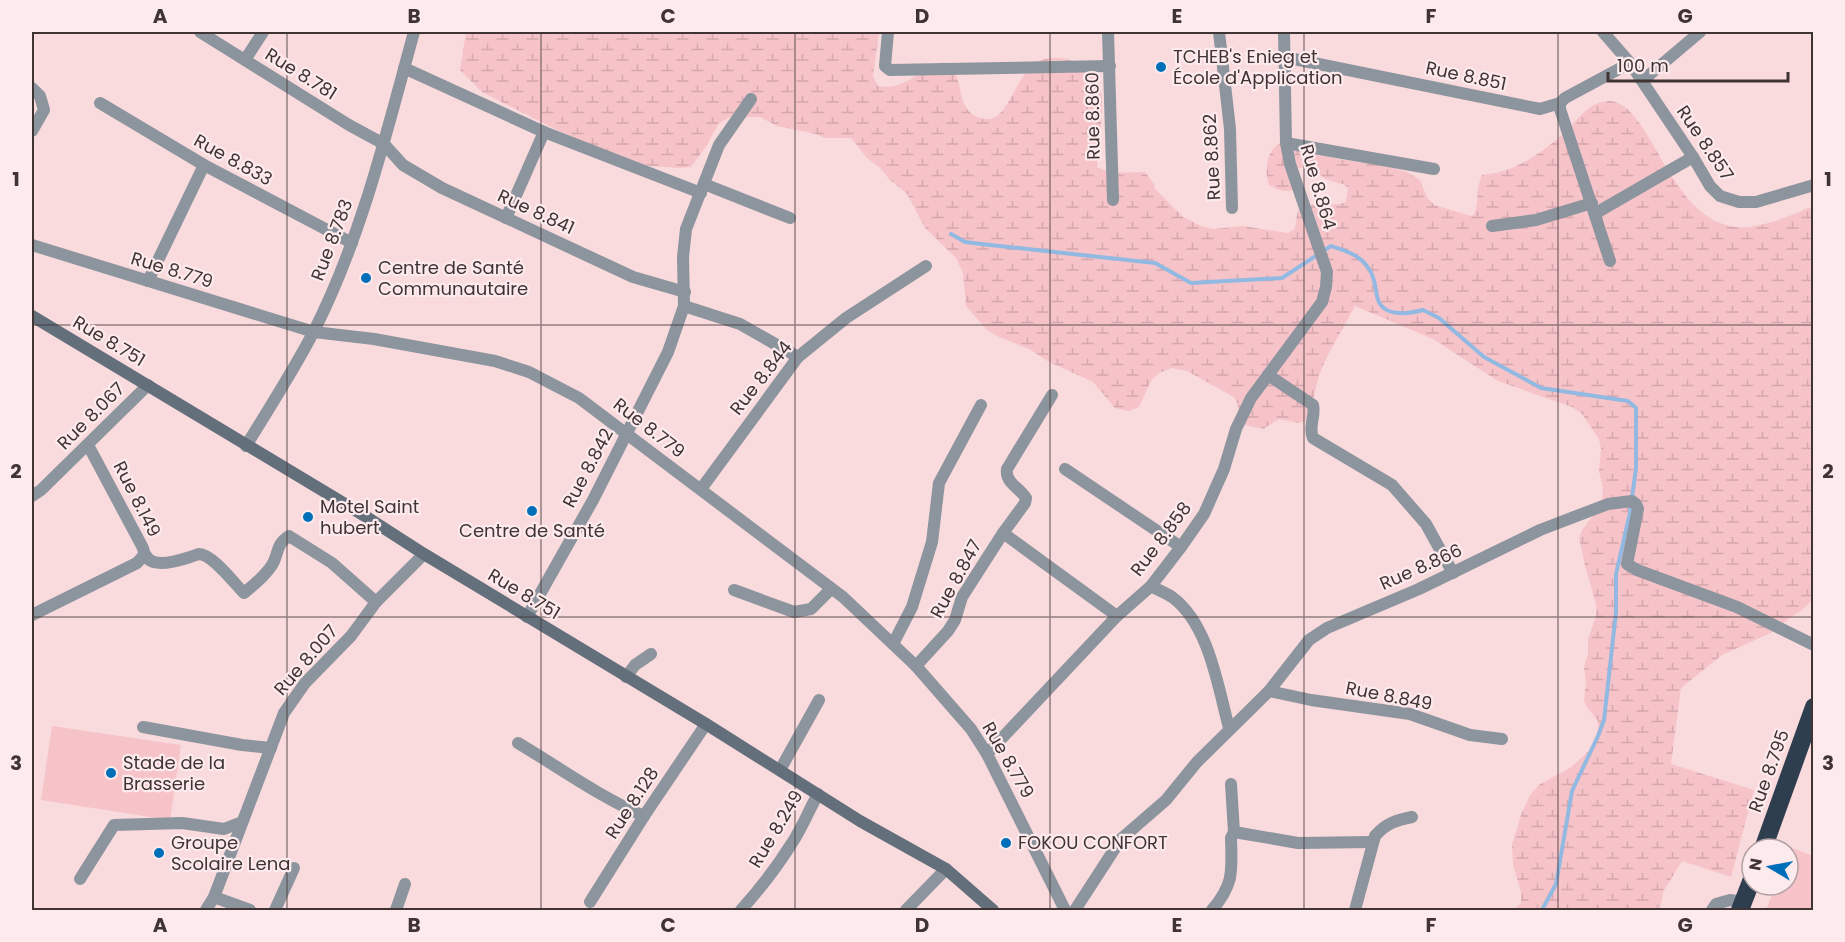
<svg xmlns="http://www.w3.org/2000/svg" width="1845" height="942" font-family="Poppins,sans-serif">
<defs>
<pattern id="wetland-marsh" width="20" height="14" patternUnits="userSpaceOnUse" patternTransform="scale(1.5)"><rect width="20" height="14" fill="#f6c3c9"/><path d="M1 5h8M5 5V1M11 12h8M15 12V8" fill="none" stroke="#d4a8ad"/></pattern>
</defs>
<rect width="100%" height="100%" fill="#f9dadd"/>
<g fill="#f6c3c9">
<polygon points="52,726 181,745 170,820 41,800"/>
<polygon points="1790,847 1813,856 1813,910 1766,910 1776,885 1788,885"/>
</g>
<path fill="url(#wetland-marsh)" d="M466,32H879L873,76L878,86C912,92 923,59 947,63C966,77 954,110 980,118C1018,130 1010,43 1069,60C1078,62 1091,68 1096,76C1109,99 1097,141 1097,167L1111,173L1145,172L1154,184L1155,189L1183,217L1201,226L1214,229L1242,226L1288,233L1295,229C1296,223 1296,215 1299,210C1306,200 1334,208 1346,202L1348,188C1343,182 1338,184 1331,181C1317,177 1315,164 1296,169L1294,189C1286,194 1276,189 1269,185C1264,171 1266,148 1282,143L1338,159L1385,166L1407,172L1420,180L1427,197L1434,205L1471,216L1474,215C1479,202 1476,188 1482,175C1514,172 1538,156 1562,135C1576,123 1587,102 1608,101C1651,100 1667,218 1735,227C1759,230 1792,215 1813,206V598C1804,613 1787,616 1777,630L1722,655L1681,688L1671,764L1754,790L1731,877L1682,861L1663,892L1660,910H1514L1521,903V892L1513,864L1512,845L1521,815L1530,795L1540,784L1570,768L1590,750L1598,736V721L1586,706L1584,700L1586,683L1584,667L1588,654V639L1596,616V604L1585,566L1579,538L1582,530L1602,504L1603,488L1599,471L1601,449L1599,439L1582,414L1572,407L1498,381L1433,339L1355,306C1344,327 1331,347 1322,368C1314,385 1315,405 1306,421L1298,423L1279,419L1263,429L1245,425L1238,420V405L1234,397L1187,371L1172,368L1159,373L1152,379L1139,407L1129,411L1115,408L1093,382L1049,362L1029,349L999,337L987,330L966,306L963,273L956,258L925,228L907,194L889,179L880,168L867,158L851,138H825L816,134L777,126L760,117H730L719,123L705,148L691,167L678,168L639,165L567,135L482,92L460,70Z"/>
<g fill="none" stroke-linecap="round" stroke-linejoin="round">
<path stroke="#92b9e1" stroke-width="4" d="M951,234L965,242L990,245L1155,263L1191,283L1282,278L1331,246C1347,251 1360,255 1369,269C1375,277 1375,287 1377,296C1381,318 1408,314 1423,310L1439,318L1484,357L1541,388L1628,401L1636,408V468L1630,513L1616,574V612L1604,720L1598,736L1572,791L1556,884L1542,910"/>
<g stroke="#8c949d" stroke-width="12">
<polyline points="200,32 349,125 384,144 403,165 442,188 633,277 685,292"/>
<polyline points="888,32 885,66 890,70 1110,66"/>
<polyline points="1108,32 1113,200"/>
<polyline points="1219,32 1230,129 1232,208"/>
<polyline points="1603,32 1630,63 1693,157 1710,186 1720,196 1739,202 1756,202 1814,185"/>
<polyline points="1284,57 1540,109 1560,103 1565,98 1630,63"/>
<polyline points="245,60 263,32"/>
<polyline points="404,68 544,132 701,193"/>
<polyline points="1642,81 1700,32"/>
<polyline points="32,88 40,96 44,110 32,131"/>
<polyline points="100,103 204,165 352,243"/>
<polyline points="1560,103 1560,109 1610,261"/>
<polyline points="1286,143 1434,169"/>
<polyline points="704,184 790,218"/>
<polyline points="1596,213 1693,157"/>
<polyline points="506,218 544,132"/>
<polyline points="1492,226 1536,220 1592,203"/>
<polyline points="32,245 314,332 374,339 495,361 529,372 579,398 843,597 916,666 971,729 987,754 1065,910"/>
<polyline points="148,281 204,165"/>
<polyline points="684,306 740,324 798,357"/>
<path d="M1268,375L1313,405C1316,416 1308,426 1313,438L1392,485L1426,524L1453,573"/>
<path d="M88,445L143,548C146,571 174,562 190,557C191,557 198,554 199,554C212,554 234,583 244,593C254,585 265,576 272,565C279,554 275,545 289,536L332,563L376,602"/>
<path d="M246,446C269,408 294,370 314,331C362,236 386,134 414,32"/>
<polyline points="1065,469 1181,547"/>
<polyline points="701,489 798,357 846,318 926,266"/>
<polyline points="32,496 41,490 148,385"/>
<path d="M1003,533L1025,503L1026,498C1019,487 1005,483 1007,469L1052,395"/>
<path d="M1151,586C1158,590 1166,593 1172,597C1209,624 1218,687 1229,728"/>
<polyline points="734,590 794,612 811,609 831,589"/>
<polyline points="32,615 137,563 144,555"/>
<polyline points="527,617 593,500 668,352 684,306 683,257 686,229 719,145 751,99"/>
<polyline points="893,644 912,607 932,542 939,483 981,405"/>
<polyline points="916,666 948,631 955,620 962,597 1003,533 1117,616"/>
<polyline points="626,677 635,665 651,654"/>
<polyline points="1269,691 1311,700 1410,714 1470,735 1502,739"/>
<polyline points="143,727 242,745 271,748"/>
<path d="M518,743C560,768 600,797 644,816"/>
<polyline points="987,754 1117,616 1151,586 1181,547 1204,514 1224,469 1236,429 1251,398 1322,302 1326,287 1327,272 1290,164 1286,143 1284,32"/>
<polyline points="780,770 819,700"/>
<polyline points="1234,832 1298,843 1372,842"/>
<polyline points="80,879 114,825 182,823 224,829 242,822"/>
<polyline points="214,897 250,910"/>
<polyline points="590,902 644,816 706,724"/>
<polyline points="206,910 214,897 284,713 305,683 351,636 376,602 424,554"/>
<polyline points="275,910 294,868"/>
<polyline points="396,910 405,884"/>
<path d="M741,910C759,890 777,867 792,843C802,828 809,810 818,794"/>
<polyline points="906,910 946,869"/>
<polyline points="1075,910 1121,839 1166,800 1197,762 1269,691 1309,640 1327,628 1419,589 1540,530 1608,504 1632,501 1636,504 1638,509 1627,564 1637,570 1737,607 1814,645"/>
<path d="M1212,910C1234,884 1232,872 1231,838L1234,832L1231,784"/>
<path d="M1355,910L1375,836C1386,823 1397,820 1412,817"/>
<polyline points="1712,910 1716,904 1730,900 1743,902"/>
</g>
<polyline stroke="#636f7b" stroke-width="12" points="32,316 365,516 424,554 706,724 860,821 946,869 993,910"/>
<g stroke="#2e3e4e" stroke-width="18">
<polyline points="1763,849 1814,707"/>
<polyline points="1740,910 1752,879"/>
</g>
</g>
<path fill="none" stroke="#3f3334" stroke-width="1.5" stroke-opacity="0.55" d="M287,32V910M541,32V910M795,32V910M1050,32V910M1304,32V910M1558,32V910M32,325H1814M32,617H1814"/>
<g fill="#006fba" stroke="#fdeaec" stroke-width="2">
<circle cx="1161" cy="67" r="6"/>
<circle cx="366" cy="278" r="6"/>
<circle cx="532" cy="511" r="6"/>
<circle cx="308" cy="517" r="6"/>
<circle cx="111" cy="773" r="6"/>
<circle cx="1006" cy="843" r="6"/>
<circle cx="159" cy="853" r="6"/>
</g>
<g text-anchor="middle" stroke-width="4.5" stroke-linejoin="round" paint-order="stroke">
<g font-size="18" fill="#3f3334" stroke="#fdeaec" text-anchor="start">
<text x="1173" y="63">TCHEB's Enieg et<tspan x="1173" dy="21">École d'Application</tspan></text>
<text x="378" y="274">Centre de Santé<tspan x="378" dy="21">Communautaire</tspan></text>
<text x="320" y="513">Motel Saint<tspan x="320" dy="21">hubert</tspan></text>
<text x="532" y="537" text-anchor="middle">Centre de Santé</text>
<text x="123" y="769">Stade de la<tspan x="123" dy="21">Brasserie</tspan></text>
<text x="171" y="849">Groupe<tspan x="171" dy="21">Scolaire Lena</tspan></text>
<text x="1018" y="849">FOKOU CONFORT</text>
</g>
<g font-size="18" fill="#3f3334" stroke="#fdeaec">
<text transform="translate(301 74) rotate(32)" y="6">Rue 8.781</text>
<text transform="translate(1466 76) rotate(12)" y="6">Rue 8.851</text>
<text transform="translate(1093 116) rotate(-91)" y="6">Rue 8.860</text>
<text transform="translate(1705 143) rotate(56)" y="6">Rue 8.857</text>
<text transform="translate(1212 157) rotate(-93)" y="6">Rue 8.862</text>
<text transform="translate(233 160) rotate(29)" y="6">Rue 8.833</text>
<text transform="translate(1318 187) rotate(74)" y="6">Rue 8.864</text>
<text transform="translate(536 212) rotate(25)" y="6">Rue 8.841</text>
<text transform="translate(332 240) rotate(-69)" y="6">Rue 8.783</text>
<text transform="translate(172 270) rotate(17)" y="6">Rue 8.779</text>
<text transform="translate(109 341) rotate(31)" y="6">Rue 8.751</text>
<text transform="translate(761 378) rotate(-52)" y="6">Rue 8.844</text>
<text transform="translate(91 416) rotate(-45)" y="6">Rue 8.067</text>
<text transform="translate(649 428) rotate(38)" y="6">Rue 8.779</text>
<text transform="translate(588 468) rotate(-62)" y="6">Rue 8.842</text>
<text transform="translate(137 499) rotate(63)" y="6">Rue 8.149</text>
<text transform="translate(1161 539) rotate(-53)" y="6">Rue 8.858</text>
<text transform="translate(1421 567) rotate(-24)" y="6">Rue 8.866</text>
<text transform="translate(956 579) rotate(-61)" y="6">Rue 8.847</text>
<text transform="translate(524 594) rotate(31)" y="6">Rue 8.751</text>
<text transform="translate(306 660) rotate(-49)" y="6">Rue 8.007</text>
<text transform="translate(1389 696) rotate(11)" y="6">Rue 8.849</text>
<text transform="translate(1008 760) rotate(60)" y="6">Rue 8.779</text>
<text transform="translate(1769 771) rotate(-70)" y="6">Rue 8.795</text>
<text transform="translate(632 803) rotate(-57)" y="6">Rue 8.128</text>
<text transform="translate(776 829) rotate(-59)" y="6">Rue 8.249</text>
</g>
</g>
<rect width="1845" height="942" fill="none" stroke="#fdeaec" stroke-width="66"/>
<g transform="translate(1770 867) rotate(280)"><circle r="28" fill="#fdeaec" stroke="#b1a1a2" stroke-width="1.5"/>
<path d="M0-4.5L10 22L0 15L-10 22Z" fill="#006fba"/>
<text y="-9" font-size="16" font-weight="bold" text-anchor="middle" fill="#3f3334">N</text>
</g>
<path d="M1608 72v9h180v-9" fill="none" stroke="#3f3334" stroke-width="3"/>
<text x="1617" y="72" font-size="18" fill="#3f3334" stroke="#fdeaec" stroke-width="4.5" paint-order="stroke">100 m</text>
<rect x="33" y="33" width="1779" height="876" fill="none" stroke="#3f3334" stroke-width="2"/>
<g font-size="20" text-anchor="middle" font-weight="bold" fill="#3f3334">
<text x="160" y="23">A</text>
<text x="414" y="23">B</text>
<text x="668" y="23">C</text>
<text x="922" y="23">D</text>
<text x="1177" y="23">E</text>
<text x="1431" y="23">F</text>
<text x="1685" y="23">G</text>
<text x="16" y="186">1</text>
<text x="1828" y="186">1</text>
<text x="16" y="478">2</text>
<text x="1828" y="478">2</text>
<text x="16" y="770">3</text>
<text x="1828" y="770">3</text>
<text x="160" y="932">A</text>
<text x="414" y="932">B</text>
<text x="668" y="932">C</text>
<text x="922" y="932">D</text>
<text x="1177" y="932">E</text>
<text x="1431" y="932">F</text>
<text x="1685" y="932">G</text>
</g>
</svg>
